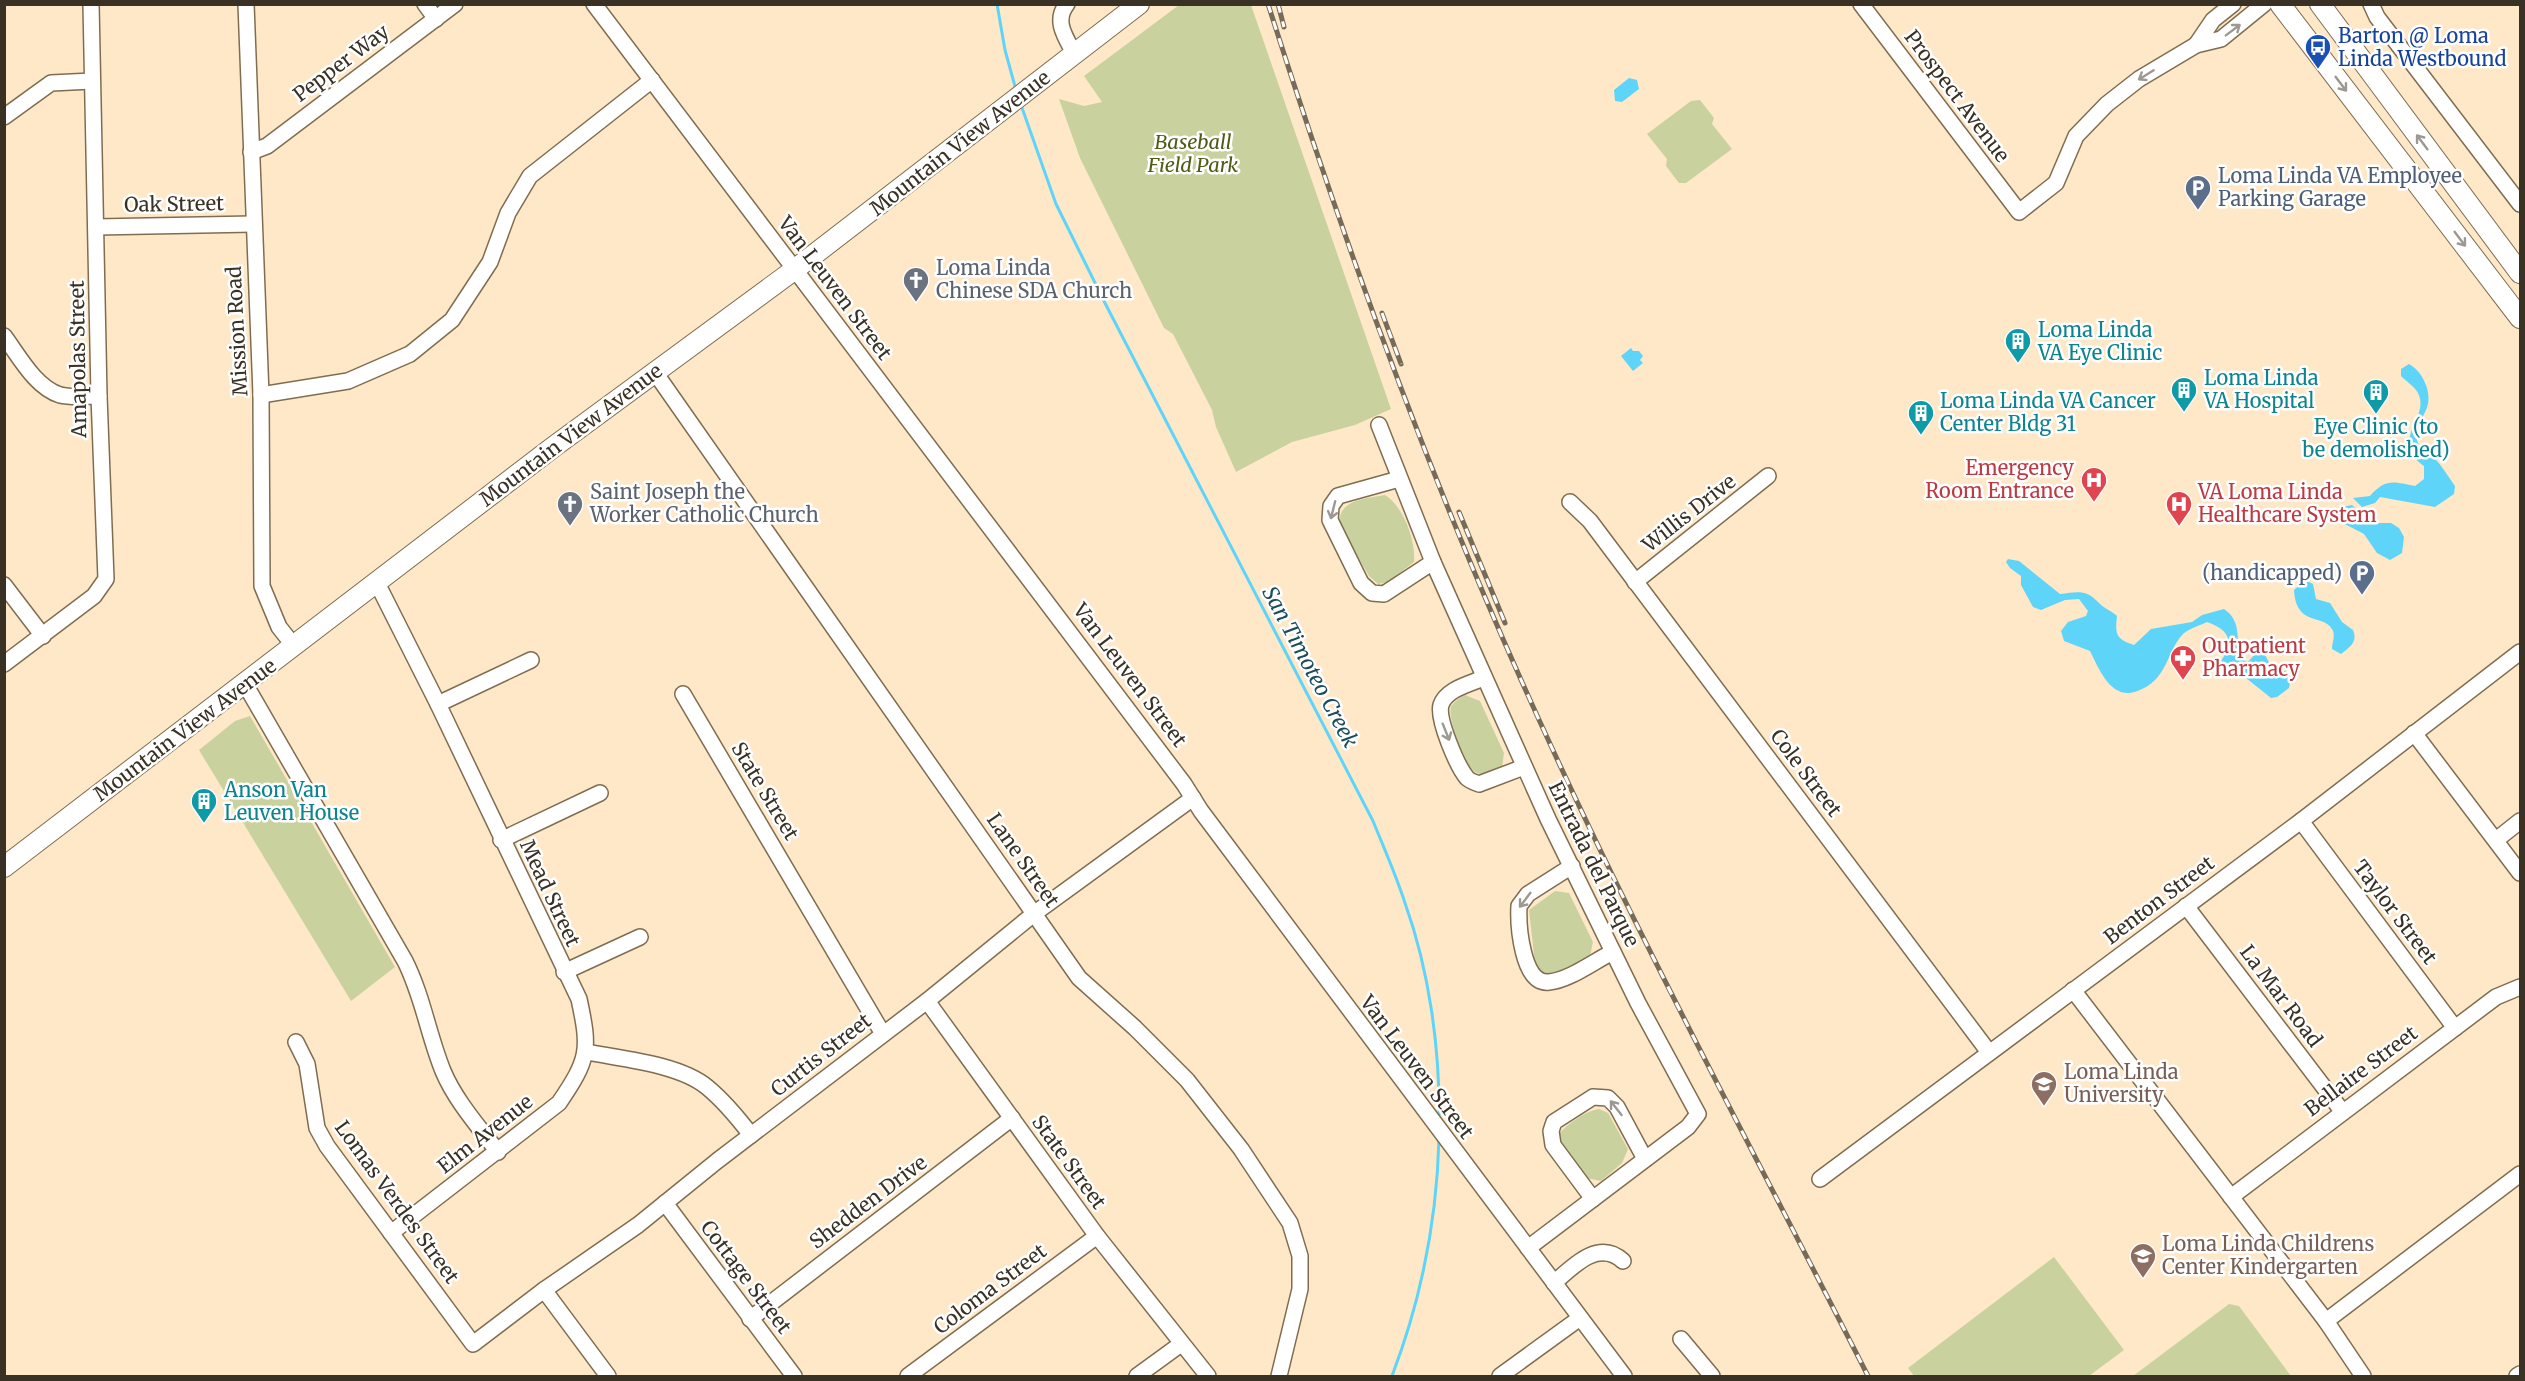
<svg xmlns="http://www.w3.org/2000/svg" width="2525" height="1381" font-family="Merriweather,serif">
<rect width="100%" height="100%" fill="#fee8c8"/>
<g fill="#c9d29e">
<polygon points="1179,5 1251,5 1391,409 1355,425 1292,442 1236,472 1216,427 1212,410 1173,334 1164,328 1080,158 1059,99 1084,106 1102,102 1084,76"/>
<polygon points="1700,100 1714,118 1712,124 1732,149 1686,183 1679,183 1666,166 1667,159 1647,134 1691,101"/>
<path d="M1385,495C1403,506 1416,540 1414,562L1388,582L1378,584L1369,576L1339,524C1339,499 1365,499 1385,495Z"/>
<path d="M1465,695L1480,701L1504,753L1502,768C1494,771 1484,777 1475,772C1465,768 1447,717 1451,707C1453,702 1460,698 1465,695Z"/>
<polygon points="250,716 395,967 351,1001 199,750 235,721"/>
<polygon points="1555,891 1569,893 1593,942 1590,956 1556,975 1542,976 1535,964 1529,910"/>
<path d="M1599,1109L1608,1113L1628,1149L1622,1163L1601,1181L1586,1178L1560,1145L1558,1135C1567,1124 1585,1111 1599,1109Z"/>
<polygon points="2054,1257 2124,1350 2089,1376 1914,1376 1908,1368"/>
<polygon points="2229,1304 2239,1306 2291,1376 2133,1376"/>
</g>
<g fill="#5ed5f8">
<polygon points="1629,78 1637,80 1639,89 1622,102 1615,101 1614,90"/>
<polygon points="1631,348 1633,351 1639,351 1643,356 1640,360 1643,363 1633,371 1621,356"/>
<path d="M2409,364C2422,371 2431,390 2428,404C2426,414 2416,425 2416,435C2417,449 2428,451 2436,460C2443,467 2449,478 2455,486L2454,494L2435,507L2380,497L2375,503L2362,507L2353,498L2370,496C2386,478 2393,482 2415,486L2424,479V466C2388,440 2431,418 2418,393C2415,387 2406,381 2401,376V369Z"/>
<polygon points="2352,505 2372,523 2391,523 2399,528 2404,537 2402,553 2390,560 2377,553 2364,534 2337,520 2338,508"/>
<path d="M2008,559L2019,561L2060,594C2077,592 2086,589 2098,602C2103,608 2112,611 2117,616C2115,635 2116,639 2134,645L2151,629L2192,622L2202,615L2224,609C2243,622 2235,640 2241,659L2248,662L2256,653H2264L2273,670L2287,671L2291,678L2289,688L2277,697L2271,698L2246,678L2227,676L2219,672L2218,665C2234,645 2233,631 2207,622C2201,625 2188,629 2183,634C2172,645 2169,662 2160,674C2155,681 2149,686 2142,689C2113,704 2101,673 2090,651L2064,641L2061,631L2068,622L2086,616L2088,611L2079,599L2065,600L2041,610L2033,607L2021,585V576L2010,568L2006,562Z"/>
<path d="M2305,580L2313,584L2316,599L2330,603L2342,622L2353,630C2358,642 2350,647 2341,654L2332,649C2332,642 2336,635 2332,629C2324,614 2296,627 2294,590Z"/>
</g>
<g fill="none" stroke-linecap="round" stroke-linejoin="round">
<g stroke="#5ed5f8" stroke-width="3">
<polyline points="997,4 1005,50 1016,90"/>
<path d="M1021,105L1056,204L1106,305L1373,821C1384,848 1396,875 1405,903C1429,970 1440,1048 1439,1119"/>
<path d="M1392,1376C1421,1300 1437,1220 1439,1138"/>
</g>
<g stroke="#806d50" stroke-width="18">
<g id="minor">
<polyline points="246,4 261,395 262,586 279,627 294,646"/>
<polyline points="425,4 436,19"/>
<polyline points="594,4 1184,784 1201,811 1624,1376"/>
<path d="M1067,4C1053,21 1066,38 1075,55"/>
<polyline points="1861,4 2019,212 2056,183 2076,136 2107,104 2139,79 2196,45 2221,39 2264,4"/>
<polyline points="2371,4 2377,17 2520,204"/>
<polyline points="2196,45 2213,20 2233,4"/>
<polyline points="4,117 51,83 92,81"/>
<polyline points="251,152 267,146 455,4"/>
<polyline points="96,227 253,224"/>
<path d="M4,336C19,356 35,387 60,395C72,398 87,396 99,396"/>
<polyline points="654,371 1079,978 1135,1028 1187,1080 1241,1149 1290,1223 1300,1256 1300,1289 1279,1376"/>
<polyline points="261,395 348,381 410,354 452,320 490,262 508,213 530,176 652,80"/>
<polyline points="1379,425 1433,562 1548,819 1638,1003 1698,1114 1688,1127 1528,1248"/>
<polyline points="1399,479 1338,496 1331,506 1330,520 1361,583 1372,593 1384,594 1433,562"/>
<polyline points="1570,502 1590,521 1988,1051"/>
<polyline points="1635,582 1768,476"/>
<path d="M377,583L438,704L579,999C590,1050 589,1059 559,1103L391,1233"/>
<polyline points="4,585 43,636"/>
<polyline points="4,664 94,596 106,579 99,396 91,4"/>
<path d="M1483,678C1470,684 1446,689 1441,705C1437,719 1457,766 1467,778C1470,781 1474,782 1479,784L1524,767"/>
<path d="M245,684L405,961C423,997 428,1034 443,1071C455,1100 479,1127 498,1152"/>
<polyline points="683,694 883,1034"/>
<polyline points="438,704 531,660"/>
<polyline points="2414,733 2520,873"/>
<polyline points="2301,821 2455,1028"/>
<polyline points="501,840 600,793"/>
<polyline points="2496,840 2520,821"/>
<path d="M1572,866L1528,894L1519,906C1518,925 1522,985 1549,982C1570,980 1594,961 1613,952"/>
<polyline points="2186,906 2342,1111"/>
<polyline points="564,972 640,937"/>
<polyline points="2073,990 2326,1321 2363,1376"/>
<polyline points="927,1001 1097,1236 1208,1376"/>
<polyline points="296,1042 307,1064 317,1128 327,1146 473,1344 544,1290 638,1225 717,1161 927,1001 1035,913 1193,798"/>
<path d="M587,1052C622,1059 679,1064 707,1087C724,1101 738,1118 751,1135"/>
<polyline points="1820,1179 2301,821 2520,652"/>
<polyline points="2231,1197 2496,997 2520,987"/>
<polyline points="1593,1199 1553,1145 1551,1131 1554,1122 1593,1097 1608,1098 1617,1107 1645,1159"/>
<polyline points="665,1203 794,1376"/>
<path d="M1554,1283C1574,1265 1599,1239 1623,1261"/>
<polyline points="544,1290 608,1376"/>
<polyline points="750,1319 1012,1118"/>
<polyline points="2326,1321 2520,1174"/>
<polyline points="1681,1339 1712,1376"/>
<polyline points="908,1376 1097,1236"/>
<polyline points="1137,1376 1181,1344"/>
<polyline points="1500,1376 1580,1318"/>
<polyline points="2517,1376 2520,1374"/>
</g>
</g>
<g stroke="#806d50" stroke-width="22">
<g id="major">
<polyline points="2280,4 2520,318"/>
<polyline points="2320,4 2520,273"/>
<polyline points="4,867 552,448 794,270 1139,4"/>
</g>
</g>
<use href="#minor" stroke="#fff" stroke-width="15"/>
<use href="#major" stroke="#fff" stroke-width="20"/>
<g stroke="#776b58" stroke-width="5">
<g id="rail">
<path d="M1268,4C1341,234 1423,461 1522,682C1627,918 1751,1146 1868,1376"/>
<polyline points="1278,4 1284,27"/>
<polyline points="1382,313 1401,364"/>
<polyline points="1459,512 1505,623"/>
</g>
</g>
<use href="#rail" stroke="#fff" stroke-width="3" stroke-dasharray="9" stroke-linecap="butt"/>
</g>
<defs><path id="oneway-shaft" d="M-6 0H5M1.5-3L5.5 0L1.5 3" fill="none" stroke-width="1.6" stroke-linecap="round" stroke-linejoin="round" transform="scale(1.5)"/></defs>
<g stroke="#9c9892">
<use href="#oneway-shaft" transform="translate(2233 30) rotate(-37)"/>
<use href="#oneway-shaft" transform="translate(2146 75) rotate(148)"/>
<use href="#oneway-shaft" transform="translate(2341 84) rotate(53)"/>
<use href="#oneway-shaft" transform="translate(2422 142) rotate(-127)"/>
<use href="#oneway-shaft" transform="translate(2460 239) rotate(53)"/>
<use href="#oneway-shaft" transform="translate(1333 510) rotate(104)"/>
<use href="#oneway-shaft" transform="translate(1446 732) rotate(68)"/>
<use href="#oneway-shaft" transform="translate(1525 900) rotate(127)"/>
<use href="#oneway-shaft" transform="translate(1616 1108) rotate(-128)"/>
</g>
<defs>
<g id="bus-pin" transform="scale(1.35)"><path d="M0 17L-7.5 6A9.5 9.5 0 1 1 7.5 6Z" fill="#1a4fb4" stroke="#fff"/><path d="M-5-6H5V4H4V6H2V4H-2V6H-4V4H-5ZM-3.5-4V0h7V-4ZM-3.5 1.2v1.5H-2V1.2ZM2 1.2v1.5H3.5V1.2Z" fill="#fff"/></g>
<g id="parking-pin" transform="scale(1.35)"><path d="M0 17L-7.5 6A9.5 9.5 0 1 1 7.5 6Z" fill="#5c6f8a" stroke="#fff"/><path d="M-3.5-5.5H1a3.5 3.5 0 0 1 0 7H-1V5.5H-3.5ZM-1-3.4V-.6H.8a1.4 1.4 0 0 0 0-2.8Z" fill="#fff"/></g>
<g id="church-pin" transform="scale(1.35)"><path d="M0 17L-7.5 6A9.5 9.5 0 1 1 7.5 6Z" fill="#6b7280" stroke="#fff"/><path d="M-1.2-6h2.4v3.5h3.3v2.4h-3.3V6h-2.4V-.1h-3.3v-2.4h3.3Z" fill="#fff"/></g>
<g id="building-pin" transform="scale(1.35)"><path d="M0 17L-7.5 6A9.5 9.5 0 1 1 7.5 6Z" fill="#0f9aa8" stroke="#fff"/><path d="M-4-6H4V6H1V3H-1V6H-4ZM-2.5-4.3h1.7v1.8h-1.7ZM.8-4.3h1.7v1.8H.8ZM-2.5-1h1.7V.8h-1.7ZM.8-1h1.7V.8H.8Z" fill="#fff"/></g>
<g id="hospital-pin" transform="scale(1.35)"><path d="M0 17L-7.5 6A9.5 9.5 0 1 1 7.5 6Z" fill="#e0444e" stroke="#fff"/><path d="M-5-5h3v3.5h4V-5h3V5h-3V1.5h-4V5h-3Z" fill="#fff"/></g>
<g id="pharmacy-pin" transform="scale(1.35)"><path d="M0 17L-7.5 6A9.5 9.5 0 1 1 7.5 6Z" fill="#e0444e" stroke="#fff"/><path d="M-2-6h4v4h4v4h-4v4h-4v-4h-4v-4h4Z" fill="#fff"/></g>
<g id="university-pin" transform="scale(1.35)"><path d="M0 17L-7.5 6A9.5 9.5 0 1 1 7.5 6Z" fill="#8d6e63" stroke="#fff"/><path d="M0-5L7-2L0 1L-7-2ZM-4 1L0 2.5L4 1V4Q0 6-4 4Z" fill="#fff"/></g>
<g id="school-pin" transform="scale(1.35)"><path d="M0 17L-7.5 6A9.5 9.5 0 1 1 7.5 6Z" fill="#8d6e63" stroke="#fff"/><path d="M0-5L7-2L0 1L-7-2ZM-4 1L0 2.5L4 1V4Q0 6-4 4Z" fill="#fff"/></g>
</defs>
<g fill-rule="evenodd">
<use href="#bus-pin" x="2318" y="47"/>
<use href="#parking-pin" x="2198" y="188"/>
<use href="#church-pin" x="916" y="280"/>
<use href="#building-pin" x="2018" y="341"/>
<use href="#building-pin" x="2184" y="390"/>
<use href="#building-pin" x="2376" y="392"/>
<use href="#building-pin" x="1921" y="413"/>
<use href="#hospital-pin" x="2094" y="480"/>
<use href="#church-pin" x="570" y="504"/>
<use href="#hospital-pin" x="2179" y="504"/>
<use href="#parking-pin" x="2362" y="573"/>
<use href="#pharmacy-pin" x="2183" y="658"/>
<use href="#building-pin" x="204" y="801"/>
<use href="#university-pin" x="2044" y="1084"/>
<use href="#school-pin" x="2143" y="1256"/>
</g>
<g text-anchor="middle" stroke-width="5" stroke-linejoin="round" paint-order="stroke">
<g font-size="20" fill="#164399" stroke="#fff" text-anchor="start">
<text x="2338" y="43">Barton @ Loma<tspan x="2338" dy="23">Linda Westbound</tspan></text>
</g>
<g font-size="20" fill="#393124" stroke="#fff">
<text transform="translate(341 63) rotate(-37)" y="7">Pepper Way</text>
<text transform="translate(1957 96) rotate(53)" y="7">Prospect Avenue</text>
<text transform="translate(960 143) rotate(-38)" y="7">Mountain View Avenue</text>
<text transform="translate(174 204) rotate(-1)" y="7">Oak Street</text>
<text transform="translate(835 288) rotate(53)" y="7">Van Leuven Street</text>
<text transform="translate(237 331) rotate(-93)" y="7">Mission Road</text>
<text transform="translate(78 359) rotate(-91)" y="7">Amapolas Street</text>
<text transform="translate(571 435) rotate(-37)" y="7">Mountain View Avenue</text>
<text transform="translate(1689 513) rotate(-38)" y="7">Willis Drive</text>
<text transform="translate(1130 675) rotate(53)" y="7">Van Leuven Street</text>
<text transform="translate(185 730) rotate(-37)" y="7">Mountain View Avenue</text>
<text transform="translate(1806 773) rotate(53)" y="7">Cole Street</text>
<text transform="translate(765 791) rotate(59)" y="7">State Street</text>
<text transform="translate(1023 860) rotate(55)" y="7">Lane Street</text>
<text transform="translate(1594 864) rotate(64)" y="7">Entrada del Parque</text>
<text transform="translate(550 893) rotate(65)" y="7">Mead Street</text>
<text transform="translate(2159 900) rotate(-37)" y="7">Benton Street</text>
<text transform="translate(2395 912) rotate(53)" y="7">Taylor Street</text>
<text transform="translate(2281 996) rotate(53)" y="7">La Mar Road</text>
<text transform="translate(821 1055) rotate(-38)" y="7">Curtis Street</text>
<text transform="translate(1417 1067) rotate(53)" y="7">Van Leuven Street</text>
<text transform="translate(2361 1071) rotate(-37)" y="7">Bellaire Street</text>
<text transform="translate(485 1134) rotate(-38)" y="7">Elm Avenue</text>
<text transform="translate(1069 1162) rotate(54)" y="7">State Street</text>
<text transform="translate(397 1202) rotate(54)" y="7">Lomas Verdes Street</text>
<text transform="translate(868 1202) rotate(-37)" y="7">Shedden Drive</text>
<text transform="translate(746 1277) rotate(53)" y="7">Cottage Street</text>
<text transform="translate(990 1289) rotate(-37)" y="7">Coloma Street</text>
</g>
<g font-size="20" font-style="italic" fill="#525a18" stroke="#fff">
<text x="1193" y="149">Baseball<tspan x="1193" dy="23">Field Park</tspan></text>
</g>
<g font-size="20" fill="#4e5e75" stroke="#fff" text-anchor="start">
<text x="2218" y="183">Loma Linda VA Employee<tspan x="2218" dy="23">Parking Garage</tspan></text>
<text x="2342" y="580" text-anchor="end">(handicapped)</text>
</g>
<g font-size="20" fill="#5b616d" stroke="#fff" text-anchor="start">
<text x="936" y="275">Loma Linda<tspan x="936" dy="23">Chinese SDA Church</tspan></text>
<text x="590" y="499">Saint Joseph the<tspan x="590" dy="23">Worker Catholic Church</tspan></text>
</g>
<g font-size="20" fill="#0d838f" stroke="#fff" text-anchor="start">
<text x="2038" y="337">Loma Linda<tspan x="2038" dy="23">VA Eye Clinic</tspan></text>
<text x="2204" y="385">Loma Linda<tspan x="2204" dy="23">VA Hospital</tspan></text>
<text x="1940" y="408">Loma Linda VA Cancer<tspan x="1940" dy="23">Center Bldg 31</tspan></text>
<text x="2376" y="434" text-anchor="middle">Eye Clinic (to<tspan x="2376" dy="23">be demolished)</tspan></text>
<text x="224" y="797">Anson Van<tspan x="224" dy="23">Leuven House</tspan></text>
</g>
<g font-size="20" fill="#be3a42" stroke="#fff" text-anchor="start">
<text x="2074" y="475" text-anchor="end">Emergency<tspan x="2074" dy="23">Room Entrance</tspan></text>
<text x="2198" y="499">VA Loma Linda<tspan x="2198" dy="23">Healthcare System</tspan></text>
<text x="2202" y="653">Outpatient<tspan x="2202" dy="23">Pharmacy</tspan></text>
</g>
<g font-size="20" fill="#785e54" stroke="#fff" text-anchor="start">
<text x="2064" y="1079">Loma Linda<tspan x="2064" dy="23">University</tspan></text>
<text x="2162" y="1251">Loma Linda Childrens<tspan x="2162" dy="23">Center Kindergarten</tspan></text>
</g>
<g font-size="21" font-style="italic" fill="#1a4d5c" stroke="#fff">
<text transform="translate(1310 667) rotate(62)" y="7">San Timoteo Creek</text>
</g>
</g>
<rect width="2525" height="1381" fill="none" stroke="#393124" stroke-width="12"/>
</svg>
